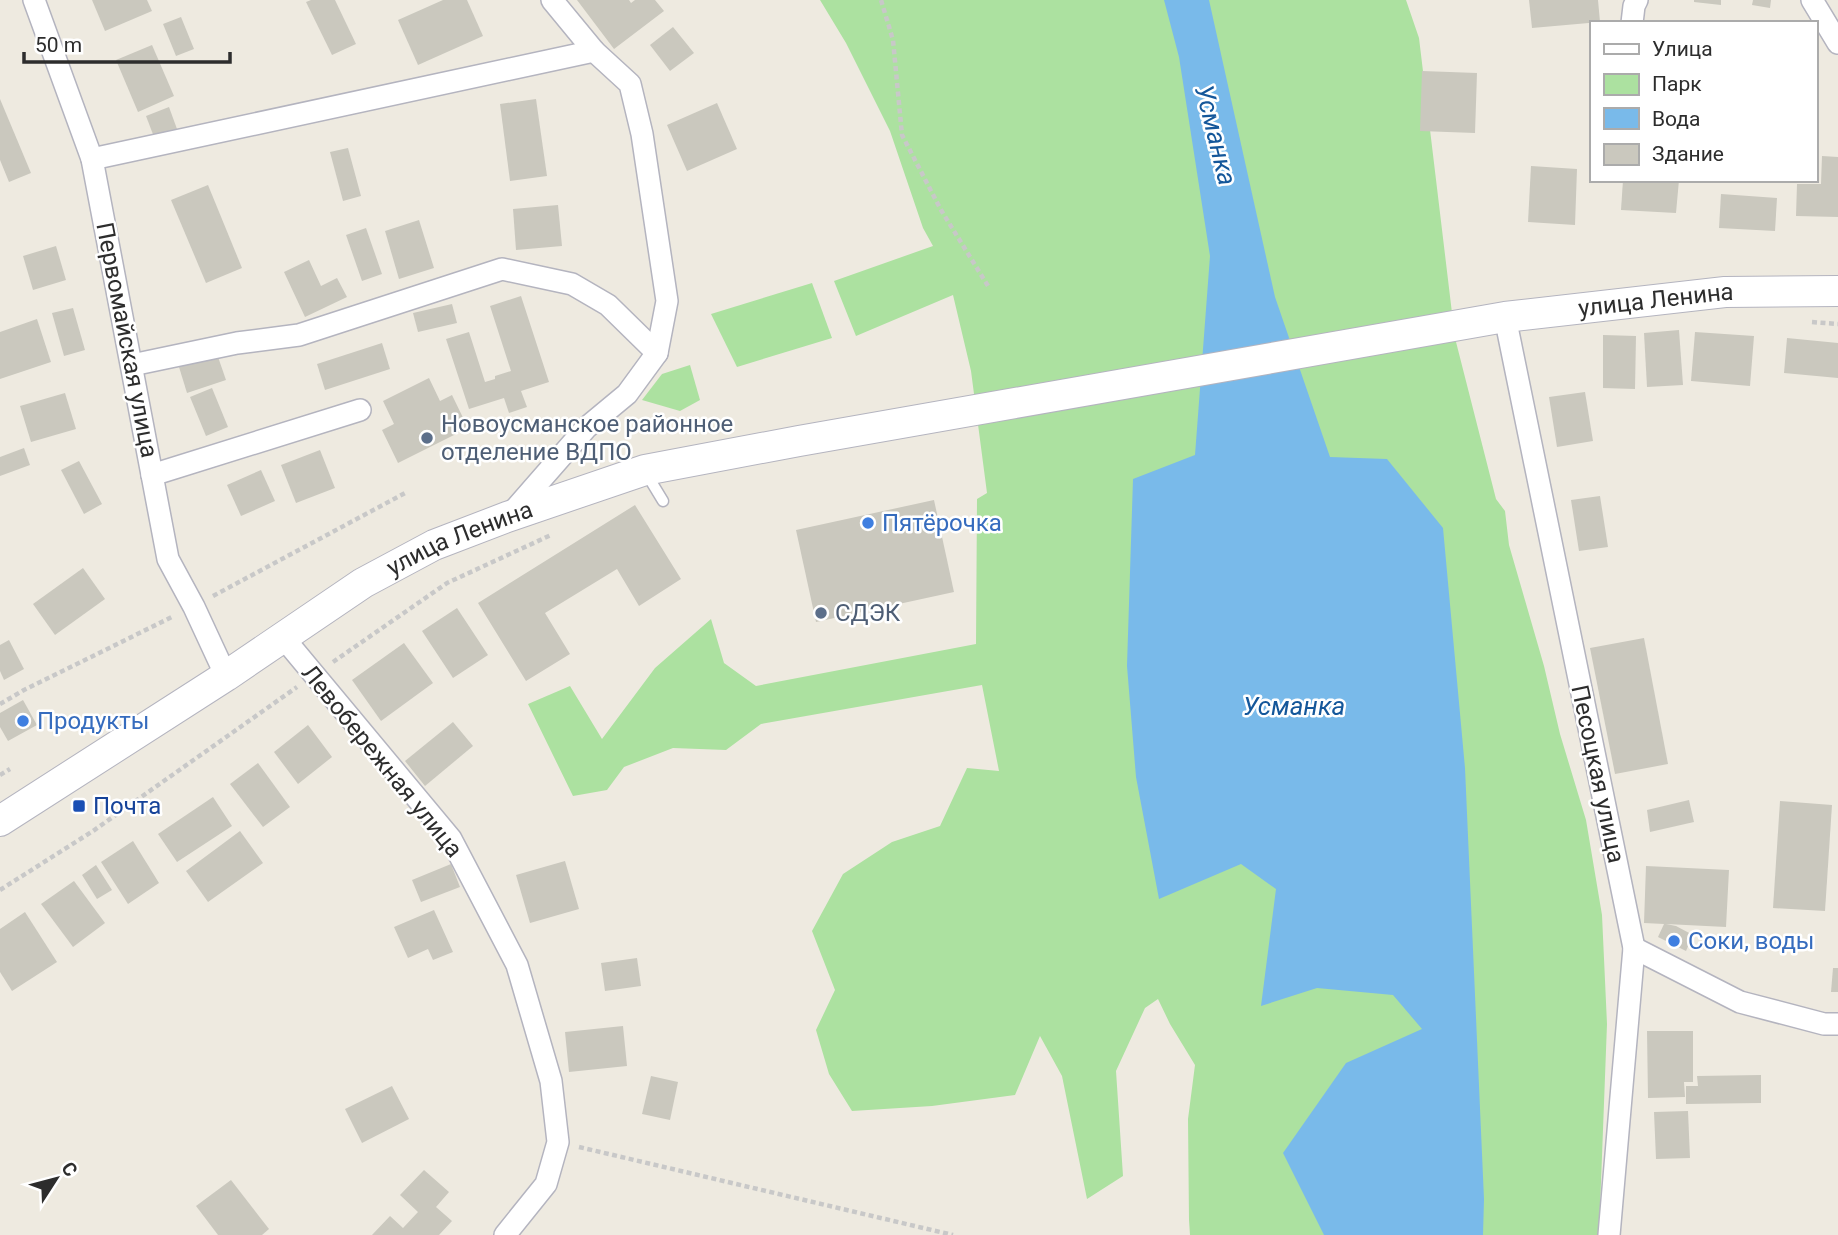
<svg xmlns="http://www.w3.org/2000/svg" width="1838" height="1235" font-family="Roboto,sans-serif">
<rect width="100%" height="100%" fill="#eeeae0"/>
<g fill="#ace1a0">
<polygon points="820,0 1406,0 1419,38 1455,338 1496,499 1505,511 1509,545 1544,666 1560,734 1586,820 1602,915 1607,1024 1599,1235 1190,1235 1189,1220 1188,1119 1195,1065 1170,1024 1158,999 1145,1008 1116,1071 1123,1176 1087,1199 1062,1076 1040,1036 1015,1095 932,1106 852,1111 829,1074 816,1030 835,990 812,931 843,874 892,842 940,826 967,768 999,771 982,685 761,724 726,750 673,748 624,767 607,790 573,796 528,704 570,686 602,739 655,668 711,619 724,663 756,686 976,644 977,499 987,493 971,371 953,295 856,336 834,281 933,246 923,228 890,131 846,43"/>
<polygon points="812,283 832,338 737,367 711,314"/>
<polygon points="690,365 700,400 680,411 642,400 662,374"/>
</g>
<polygon fill="#79baea" points="1164,0 1209,0 1275,297 1330,457 1387,459 1443,528 1465,768 1484,1199 1483,1235 1324,1235 1283,1153 1346,1063 1422,1029 1393,995 1317,988 1261,1006 1276,889 1241,864 1159,899 1136,777 1127,666 1133,479 1195,455 1210,256 1179,57"/>
<g fill="#cac8be">
<polygon points="92,0 147,0 152,11 105,31"/>
<polygon points="311,0 335,0 356,44 332,55 306,2"/>
<polygon points="443,0 467,0 483,36 418,65 398,20"/>
<polygon points="577,0 629,0 631,3 635,0 655,0 664,11 614,49"/>
<polygon points="1529,0 1598,0 1600,22 1532,28"/>
<polygon points="1694,0 1721,0 1721,5 1694,2"/>
<polygon points="1753,0 1771,0 1770,8 1752,5"/>
<polygon points="181,17 194,49 176,56 163,24"/>
<polygon points="673,27 694,53 670,71 650,45"/>
<polygon points="152,45 174,96 138,112 116,60"/>
<polygon points="1422,71 1477,73 1475,133 1420,131"/>
<polygon points="0,99 31,173 9,182 0,160"/>
<polygon points="536,99 547,176 510,181 500,104"/>
<polygon points="717,103 737,149 687,171 667,125"/>
<polygon points="169,107 177,129 154,137 146,116"/>
<polygon points="348,148 361,196 343,201 330,152"/>
<polygon points="1822,156 1838,157 1838,217 1796,216 1797,184 1821,184"/>
<polygon points="1531,166 1577,169 1575,225 1528,222"/>
<polygon points="1623,180 1679,180 1676,213 1621,210"/>
<polygon points="208,185 242,268 206,283 171,200"/>
<polygon points="1721,194 1777,198 1775,231 1719,228"/>
<polygon points="558,205 562,246 516,250 513,209"/>
<polygon points="419,220 434,268 399,279 385,231"/>
<polygon points="366,228 382,274 362,281 346,235"/>
<polygon points="56,246 66,280 33,290 23,256"/>
<polygon points="309,260 321,286 337,278 347,297 305,317 284,272"/>
<polygon points="521,296 549,382 521,391 527,407 509,413 504,398 469,409 446,339 469,332 485,382 495,379 495,376 511,371 490,306"/>
<polygon points="452,304 457,323 418,332 413,313"/>
<polygon points="73,308 85,350 64,356 52,313"/>
<polygon points="37,319 51,362 0,379 0,332"/>
<polygon points="1679,330 1683,385 1647,387 1644,333"/>
<polygon points="1695,332 1754,336 1750,386 1691,381"/>
<polygon points="1603,335 1636,336 1635,389 1603,388"/>
<polygon points="1787,338 1838,343 1838,378 1784,373"/>
<polygon points="382,343 390,369 325,390 317,364"/>
<polygon points="217,354 226,380 187,393 179,367"/>
<polygon points="429,378 440,401 452,395 468,428 398,463 382,430 394,424 383,401"/>
<polygon points="212,388 228,427 206,436 190,397"/>
<polygon points="1585,392 1593,441 1557,447 1549,397"/>
<polygon points="65,393 76,429 31,442 20,406"/>
<polygon points="24,448 30,465 0,476 0,457"/>
<polygon points="320,450 335,488 296,503 281,465"/>
<polygon points="79,461 102,504 84,514 61,470"/>
<polygon points="261,470 275,501 241,516 227,485"/>
<polygon points="1600,496 1608,547 1579,551 1571,500"/>
<polygon points="934,500 954,592 816,622 796,530"/>
<polygon points="635,505 681,579 639,606 617,569 545,613 570,654 526,681 478,603"/>
<polygon points="83,568 105,599 55,635 33,604"/>
<polygon points="457,608 488,655 453,678 422,631"/>
<polygon points="1644,638 1668,764 1615,774 1590,648"/>
<polygon points="9,640 24,669 4,680 0,671 0,645"/>
<polygon points="404,643 433,683 381,721 352,680"/>
<polygon points="23,700 37,725 8,741 0,727 0,713"/>
<polygon points="453,722 473,746 425,786 405,761"/>
<polygon points="308,725 332,757 298,784 274,752"/>
<polygon points="258,763 290,807 263,827 230,784"/>
<polygon points="213,797 232,826 177,862 158,834"/>
<polygon points="1689,800 1694,822 1650,832 1647,810"/>
<polygon points="1780,801 1832,805 1825,911 1773,908"/>
<polygon points="240,831 263,863 208,902 186,871"/>
<polygon points="133,841 159,883 128,904 101,862"/>
<polygon points="565,861 579,909 530,923 516,875"/>
<polygon points="451,864 460,887 421,902 412,880"/>
<polygon points="96,865 112,890 97,899 82,875"/>
<polygon points="1646,866 1729,870 1726,927 1666,924 1676,926 1693,935 1686,951 1658,937 1664,924 1644,923"/>
<polygon points="74,881 105,923 73,947 41,904"/>
<polygon points="434,910 453,952 433,960 428,949 408,958 394,927"/>
<polygon points="25,912 57,962 12,991 0,972 0,929"/>
<polygon points="637,958 641,986 605,991 601,963"/>
<polygon points="1833,968 1838,968 1838,992 1831,992"/>
<polygon points="623,1026 627,1066 569,1072 565,1032"/>
<polygon points="1647,1031 1693,1031 1693,1082 1684,1082 1685,1097 1648,1098"/>
<polygon points="1761,1075 1761,1103 1686,1104 1686,1086 1698,1086 1697,1076"/>
<polygon points="651,1076 678,1082 670,1120 642,1114"/>
<polygon points="392,1086 409,1119 362,1143 345,1109"/>
<polygon points="1688,1111 1690,1158 1656,1159 1654,1112"/>
<polygon points="424,1170 449,1192 436,1207 452,1221 439,1235 372,1235 390,1216 403,1228 418,1212 400,1195"/>
<polygon points="231,1180 269,1229 262,1235 218,1235 196,1206"/>
</g>
<g fill="none" stroke-linecap="round" stroke-linejoin="round">
<g stroke="#b4b4bf" stroke-width="13">
<polyline id="lane" points="646,473 663,501"/>
</g>
<g stroke="#b4b4bf" stroke-width="24">
<g id="street">
<polyline points="34,0 92,159 168,559 194,607 226,676"/>
<polyline points="552,0 594,51"/>
<polyline points="1812,0 1838,43"/>
<polyline points="1632,23 1634,6 1637,0"/>
<polyline points="92,159 594,51 630,84 642,134 667,301 657,353 627,394 586,428 510,515"/>
<polyline points="1505,317 1634,948 1609,1235"/>
<polyline points="132,365 237,343 299,335 502,269 572,284 608,305 657,353"/>
<polyline points="152,475 360,410"/>
<polyline points="282,636 451,839 517,965 551,1081 558,1142 546,1184 505,1235"/>
<polyline points="1634,948 1740,1002 1824,1024 1838,1024"/>
</g>
</g>
<g stroke="#b4b4bf" stroke-width="32">
<g id="secondary">
<path id="s1" d="M0,821L226,676L363,583L434,545L507,517L645,470L799,441L1505,317L1725,292L1838,291"/>
</g>
</g>
<g stroke="#c8c8c8" stroke-width="4.5" stroke-dasharray="5 3.5" stroke-linecap="butt">
<polyline points="881,0 893,40 902,135 941,210 988,286"/>
<polyline points="1812,322 1838,324"/>
<polyline points="213,596 407,492"/>
<polyline points="333,662 447,583 551,535"/>
<polyline points="0,704 24,690 174,616"/>
<polyline points="0,775 10,769"/>
<polyline points="0,890 93,831 297,687"/>
<polyline points="579,1147 953,1235"/>
</g>
<use href="#lane" stroke="#fff" stroke-width="10"/>
<use href="#street" stroke="#fff" stroke-width="21"/>
<use href="#secondary" stroke="#fff" stroke-width="30"/>
</g>
<g fill="#5c6f8a" stroke="#fff" stroke-width="2.5">
<circle cx="427" cy="438" r="7"/>
<circle cx="821" cy="613" r="7"/>
</g>
<g fill="#3f7fe0" stroke="#fff" stroke-width="2.5">
<circle cx="868" cy="523" r="7"/>
<circle cx="23" cy="721" r="7"/>
<circle cx="1674" cy="941" r="7"/>
</g>
<rect fill="#1a4fb4" stroke="#fff" stroke-width="2.5" x="72" y="799" width="14" height="14" rx="3.5"/>
<g text-anchor="middle" stroke-width="5" stroke-linejoin="round" paint-order="stroke">
<g font-size="24" fill="#2d2d2d" stroke="#fff">
<text dy="8" stroke="none"><textPath href="#s1" startOffset="1764">улица Ленина</textPath></text>
<text transform="translate(127 340) rotate(79)" y="8">Первомайская улица</text>
<text dy="8" stroke="none"><textPath href="#s1" startOffset="541">улица Ленина</textPath></text>
<text transform="translate(382 761) rotate(51)" y="8">Левобережная улица</text>
<text transform="translate(1598 774) rotate(78)" y="8">Песоцкая улица</text>
</g>
<g font-size="24" fill="#4e5e75" stroke="#fff" text-anchor="start">
<text x="441" y="432">Новоусманское районное<tspan x="441" dy="28">отделение ВДПО</tspan></text>
<text x="835" y="621">СДЭК</text>
</g>
<g font-size="24" fill="#366cbe" stroke="#fff" text-anchor="start">
<text x="882" y="531">Пятёрочка</text>
<text x="37" y="729">Продукты</text>
<text x="1688" y="949">Соки, воды</text>
</g>
<g font-size="24" fill="#164399" stroke="#fff" text-anchor="start">
<text x="93" y="814">Почта</text>
</g>
<g font-size="26" font-style="italic" fill="#14579a" stroke="#fff">
<text transform="translate(1216 135) rotate(76)" y="9">Усманка</text>
<text x="1294" y="715">Усманка</text>
</g>
</g>
<rect x="1590" y="21" width="228" height="161" fill="#ffffff" stroke="#ababab" stroke-width="2"/>
<rect x="1604" y="44" width="35" height="10" fill="#ffffff" stroke="#ababab" stroke-width="2"/>
<text x="1652" y="56" font-size="21" fill="#2d2d2d">Улица</text>
<rect x="1604" y="74" width="35" height="21" fill="#ace1a0" stroke="#ababab" stroke-width="2"/>
<text x="1652" y="91" font-size="21" fill="#2d2d2d">Парк</text>
<rect x="1604" y="108" width="35" height="21" fill="#79baea" stroke="#ababab" stroke-width="2"/>
<text x="1652" y="126" font-size="21" fill="#2d2d2d">Вода</text>
<rect x="1604" y="144" width="35" height="21" fill="#cac8be" stroke="#ababab" stroke-width="2"/>
<text x="1652" y="161" font-size="21" fill="#2d2d2d">Здание</text>
<g transform="translate(56 1179) rotate(54)" stroke="#ffffff" stroke-width="5" paint-order="stroke">
<path d="M0-5L12 26L0 18L-12 26Z" fill="#2d2d2d"/>
<text y="-10" font-size="19" font-weight="bold" text-anchor="middle" fill="#2d2d2d">С</text>
</g>
<path d="M24 52v10h206v-10" fill="none" stroke="#2d2d2d" stroke-width="3.5"/>
<text x="35" y="52" font-size="21" fill="#2d2d2d" stroke="#ffffff" stroke-width="5" paint-order="stroke">50 m</text>
</svg>
